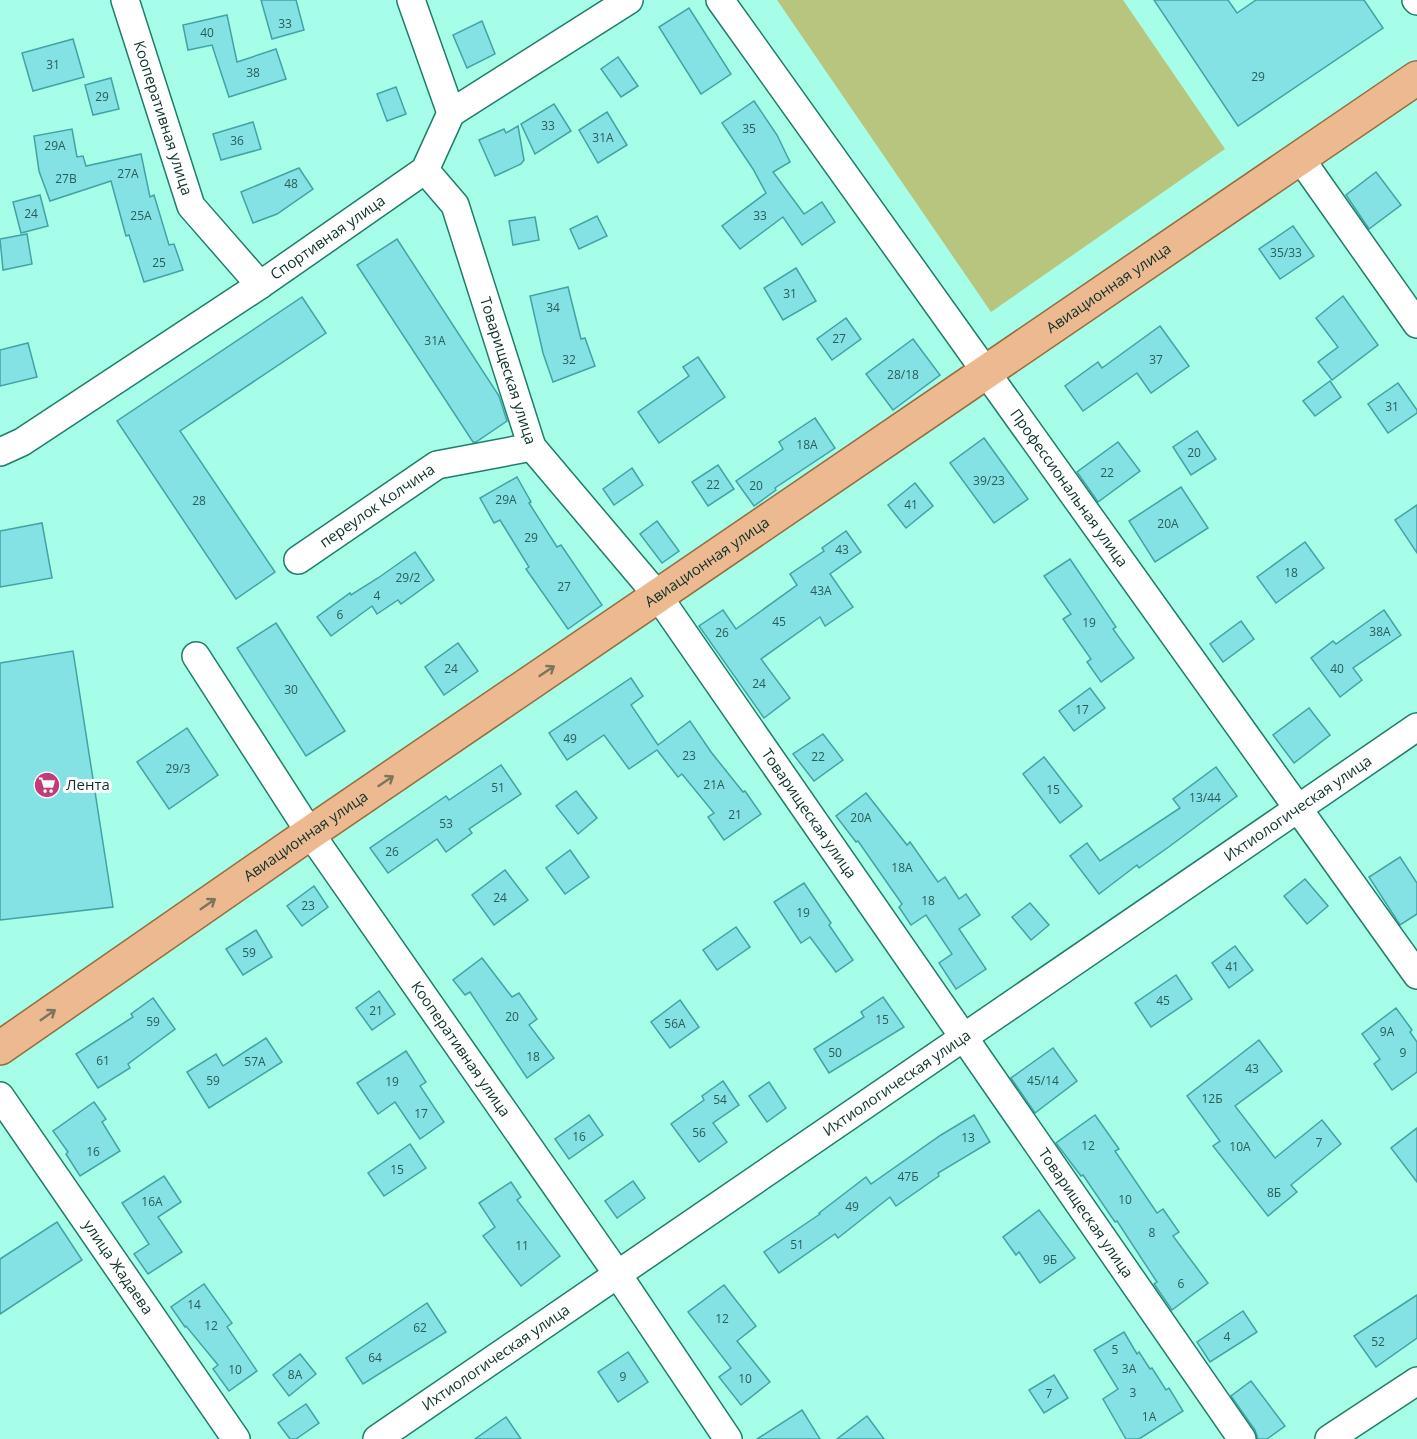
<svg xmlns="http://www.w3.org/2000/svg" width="1417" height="1439" font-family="'Open Sans',sans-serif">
<rect width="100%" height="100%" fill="#a6fde8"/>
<polygon fill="#b8c57e" points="777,0 1123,0 1225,149 991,312"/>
<g fill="#84e2e4" stroke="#42a3a5" stroke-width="1.5">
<polygon points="261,0 296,0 304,30 272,39"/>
<polygon points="1154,0 1228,0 1237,13 1256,0 1364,0 1383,28 1238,126"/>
<polygon points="689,8 731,74 701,94 659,27"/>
<polygon points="227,15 237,62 276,49 286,79 229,97 212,45 188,50 183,25"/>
<polygon points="482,21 495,54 467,68 453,35"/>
<polygon points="73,39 84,77 33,91 22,53"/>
<polygon points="618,57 638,86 621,97 601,69"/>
<polygon points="111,78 119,109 93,115 85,85"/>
<polygon points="396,87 406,114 387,121 377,94"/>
<polygon points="754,101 777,135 790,162 773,172 804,214 822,202 835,222 802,245 783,217 740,249 722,226 766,193 753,169 722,123"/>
<polygon points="554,104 571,131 535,154 521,124"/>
<polygon points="607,112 627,145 598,163 579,130"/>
<polygon points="253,122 261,149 221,160 213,134"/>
<polygon points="518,126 524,160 521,164 495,176 479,140 504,129 506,133"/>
<polygon points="72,129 77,157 83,156 86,166 141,154 150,197 154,195 169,245 174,244 183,270 144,282 129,235 126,236 111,181 50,201 39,171 34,136"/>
<polygon points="299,168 313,189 277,214 253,223 241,192"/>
<polygon points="1376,172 1401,205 1369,229 1346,195"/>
<polygon points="40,195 48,226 21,233 13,202"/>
<polygon points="597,216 607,236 579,249 570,229"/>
<polygon points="535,217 539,240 513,245 509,221"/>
<polygon points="1293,226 1314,256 1280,279 1259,249"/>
<polygon points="27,234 32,264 3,270 0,239"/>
<polygon points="397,239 499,396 507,421 476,442 473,442 357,265"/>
<polygon points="796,268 816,301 783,320 764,288"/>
<polygon points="568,287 581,339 585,338 595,366 553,382 543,353 530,296"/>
<polygon points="1343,296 1378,345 1332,380 1318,362 1338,347 1316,318"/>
<polygon points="302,297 326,333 180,431 275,572 236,599 117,421"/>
<polygon points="846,318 861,339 832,360 817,339"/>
<polygon points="1160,326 1189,366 1151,393 1137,373 1083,411 1065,386 1098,362 1102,368"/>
<polygon points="913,339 940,375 893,410 866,374"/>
<polygon points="28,343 37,377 0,386 0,350"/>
<polygon points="698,357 725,397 659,443 638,412 689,376 683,367"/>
<polygon points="1330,381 1341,397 1315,416 1303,401"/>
<polygon points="1398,383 1417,410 1417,413 1388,433 1368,404"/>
<polygon points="815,418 835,448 775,488 776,490 754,506 736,481 783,449 779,442"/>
<polygon points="1197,431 1216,459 1191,475 1173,447"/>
<polygon points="984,438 1028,499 994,523 950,463"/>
<polygon points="1118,442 1140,471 1098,502 1077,472"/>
<polygon points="718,465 734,489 708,506 692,482"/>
<polygon points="632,468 643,485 614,505 603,489"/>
<polygon points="517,477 531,502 529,503 557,547 561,545 602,605 568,629 526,569 529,567 500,520 494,523 480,498"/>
<polygon points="915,483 933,506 906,528 888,505"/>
<polygon points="1181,487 1208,528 1155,562 1129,521"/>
<polygon points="1417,505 1417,553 1395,520"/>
<polygon points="657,521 679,551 662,563 640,534"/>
<polygon points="42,523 52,578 0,587 0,531"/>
<polygon points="846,531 861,552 830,574 853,607 825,626 820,617 761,659 790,698 764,718 699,626 723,610 736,629 797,585 790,574 824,551 822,548"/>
<polygon points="1305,542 1324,568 1276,603 1257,577"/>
<polygon points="415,552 434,580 401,604 398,600 377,614 372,606 331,636 317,617 350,593 351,595 378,578"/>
<polygon points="1070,559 1116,627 1113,629 1134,658 1101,682 1087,662 1091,659 1063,619 1071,614 1044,576"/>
<polygon points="1384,610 1401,635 1353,668 1362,680 1340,697 1311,658 1333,641 1336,644"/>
<polygon points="1241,621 1254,639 1223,662 1210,644"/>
<polygon points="276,623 345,731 306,756 237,648"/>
<polygon points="458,643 478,671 444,695 425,667"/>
<polygon points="73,651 113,907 0,920 0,663"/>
<polygon points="631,678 643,696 631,705 658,745 690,721 711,752 743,792 745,791 761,814 724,840 708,817 714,813 682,774 678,777 657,750 629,769 604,735 567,760 549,733"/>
<polygon points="1090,688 1105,708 1074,731 1059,711"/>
<polygon points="1309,708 1330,735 1294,763 1273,735"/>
<polygon points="187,728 218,775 169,809 137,762"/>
<polygon points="823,734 843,760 814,781 793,754"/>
<polygon points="1044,757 1082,806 1060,823 1023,774"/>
<polygon points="501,765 521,794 469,829 472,833 446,852 437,839 388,873 370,848 446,796 449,800"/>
<polygon points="1216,767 1237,796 1170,846 1139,868 1137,865 1099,894 1070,856 1087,843 1100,861 1180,808 1173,799"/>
<polygon points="576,791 597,818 578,834 556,806"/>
<polygon points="866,793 907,845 910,842 938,882 945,877 959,899 966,894 980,915 959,929 986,969 956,989 939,963 952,954 926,915 911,925 899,907 902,904 858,841 856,842 836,816"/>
<polygon points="570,850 589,877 565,894 546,868"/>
<polygon points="1400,857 1417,883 1417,914 1400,925 1369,877"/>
<polygon points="505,870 528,900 494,925 472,895"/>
<polygon points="1305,879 1328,906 1307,924 1284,896"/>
<polygon points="804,883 831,923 829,925 853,960 836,972 810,937 801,943 774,902"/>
<polygon points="314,886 328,907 302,926 287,906"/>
<polygon points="1030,903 1049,925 1031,940 1012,917"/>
<polygon points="736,927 750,947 717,970 703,950"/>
<polygon points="256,930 272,957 243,975 226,949"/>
<polygon points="1235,946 1253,970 1229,988 1212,963"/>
<polygon points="482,958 512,997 519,993 537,1019 529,1025 554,1058 527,1078 470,992 465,995 453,980"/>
<polygon points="1176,975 1192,999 1151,1027 1135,1003"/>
<polygon points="379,991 395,1014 372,1030 356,1008"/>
<polygon points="883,997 904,1027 829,1073 814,1049 864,1017 861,1012"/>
<polygon points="153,998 175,1029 128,1064 130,1068 98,1088 76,1054 133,1017 131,1014"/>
<polygon points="680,1000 699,1027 670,1048 651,1022"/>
<polygon points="1396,1008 1412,1030 1410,1032 1417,1042 1417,1072 1392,1090 1374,1064 1380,1059 1362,1034"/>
<polygon points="266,1038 282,1062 209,1108 187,1072 216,1054 223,1066"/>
<polygon points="1259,1040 1282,1071 1235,1106 1275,1158 1322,1120 1341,1144 1291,1185 1297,1192 1268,1216 1213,1146 1220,1141 1187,1096"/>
<polygon points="1053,1048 1077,1081 1035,1113 1011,1078"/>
<polygon points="406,1051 426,1082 420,1086 444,1122 420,1139 395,1102 378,1114 357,1083"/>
<polygon points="723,1081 739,1105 713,1123 727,1142 699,1162 671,1124 704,1100 702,1096"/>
<polygon points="769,1082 786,1108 767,1122 749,1096"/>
<polygon points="94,1102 106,1119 102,1122 120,1151 80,1176 66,1154 68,1152 53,1131"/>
<polygon points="589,1115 603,1135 569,1159 555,1139"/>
<polygon points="974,1115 990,1142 938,1173 939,1176 896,1206 890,1197 838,1238 835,1234 779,1273 764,1252 820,1214 819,1213 866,1177 871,1184 941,1135"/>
<polygon points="1095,1115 1119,1149 1115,1151 1157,1213 1163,1209 1179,1232 1173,1236 1208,1283 1172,1310 1154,1284 1157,1282 1117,1221 1115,1222 1083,1175 1081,1176 1056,1143"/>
<polygon points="1417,1128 1417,1182 1391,1148"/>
<polygon points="410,1144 426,1168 384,1196 368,1173"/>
<polygon points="164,1176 181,1202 158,1217 182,1252 148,1274 134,1254 149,1244 122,1203"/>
<polygon points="633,1181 645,1198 617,1218 605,1201"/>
<polygon points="511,1182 521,1197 517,1200 560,1256 521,1286 483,1236 495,1227 479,1203"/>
<polygon points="1039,1210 1075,1258 1040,1283 1019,1252 1016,1255 1003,1237"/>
<polygon points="57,1222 82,1260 0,1314 0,1259"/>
<polygon points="204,1284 232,1323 227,1327 257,1371 229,1391 213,1369 218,1365 186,1326 185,1327 171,1307"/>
<polygon points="724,1285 756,1326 737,1341 770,1382 741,1405 719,1377 731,1368 688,1312"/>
<polygon points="1417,1295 1417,1338 1376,1367 1354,1336"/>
<polygon points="427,1303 446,1332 363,1384 346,1358"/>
<polygon points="1243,1311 1257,1332 1210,1362 1197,1342"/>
<polygon points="1124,1332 1137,1354 1139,1352 1150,1369 1152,1368 1166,1390 1169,1388 1183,1411 1139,1439 1126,1439 1103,1399 1118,1389 1094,1350"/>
<polygon points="628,1352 648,1382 618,1402 598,1372"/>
<polygon points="300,1354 316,1374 289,1396 273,1375"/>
<polygon points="1054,1375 1068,1398 1044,1413 1029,1390"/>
<polygon points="1251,1381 1285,1426 1267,1439 1258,1439 1255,1430 1231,1396"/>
<polygon points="306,1404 319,1423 296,1439 290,1439 278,1423"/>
<polygon points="802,1410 820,1439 757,1439"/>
<polygon points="867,1416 884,1439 837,1439"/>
<polygon points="506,1417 521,1439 475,1439"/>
</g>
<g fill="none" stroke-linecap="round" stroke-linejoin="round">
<g stroke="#1e7d6b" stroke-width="30">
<g id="minor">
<path id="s1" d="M125,0L191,206L260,285"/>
<polyline points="411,0 451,113"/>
<path id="s2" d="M720,0L1417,975"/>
<polyline points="1416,0 1417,1"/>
<polyline points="1300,158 1417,324"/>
<path id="s3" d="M425,170L455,205L532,447L658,596L1242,1439"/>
<path id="s4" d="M0,452L22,442L260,285L425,170L451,113L629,0"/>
<path id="s5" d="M298,560L437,465L532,447"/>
<path id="s6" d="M196,656L310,833L618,1275L728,1439"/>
<path id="s7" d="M0,1096L236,1439"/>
<path id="s8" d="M377,1439L1417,727"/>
<polyline points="1329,1439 1417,1381"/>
</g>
</g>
<g stroke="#956c3d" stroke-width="36">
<g id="major">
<path id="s9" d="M0,1048L310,833L1417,78"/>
</g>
</g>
<use href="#minor" stroke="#fff" stroke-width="27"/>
<use href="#major" stroke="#ecb991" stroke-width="33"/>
</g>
<defs><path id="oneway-shaft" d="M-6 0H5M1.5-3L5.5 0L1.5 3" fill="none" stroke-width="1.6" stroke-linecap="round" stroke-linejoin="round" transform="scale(1.5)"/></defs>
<g stroke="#7c755d">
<use href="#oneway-shaft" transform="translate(547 671) rotate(-34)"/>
<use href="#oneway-shaft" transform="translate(386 781) rotate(-34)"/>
<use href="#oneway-shaft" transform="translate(208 904) rotate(-35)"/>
<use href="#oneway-shaft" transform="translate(48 1015) rotate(-35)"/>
</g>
<defs>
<g id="supermarket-disc" transform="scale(1.35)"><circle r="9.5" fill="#c33b78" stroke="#fff"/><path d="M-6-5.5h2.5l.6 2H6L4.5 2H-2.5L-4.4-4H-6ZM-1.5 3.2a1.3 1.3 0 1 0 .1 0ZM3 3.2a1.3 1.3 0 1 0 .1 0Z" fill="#fff"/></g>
</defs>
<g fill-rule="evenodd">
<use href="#supermarket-disc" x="47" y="785"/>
</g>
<g text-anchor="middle" stroke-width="6" stroke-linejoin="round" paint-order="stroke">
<g font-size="12" fill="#295d58">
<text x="285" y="28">33</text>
<text x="207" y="37">40</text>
<text x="53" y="69">31</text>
<text x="253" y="77">38</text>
<text x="1258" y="81">29</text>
<text x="102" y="101">29</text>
<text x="548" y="130">33</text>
<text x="749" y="133">35</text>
<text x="603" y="142">31А</text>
<text x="237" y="145">36</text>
<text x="55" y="150">29А</text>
<text x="128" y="178">27А</text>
<text x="66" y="183">27В</text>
<text x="291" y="188">48</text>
<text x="31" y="218">24</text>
<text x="141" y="220">25А</text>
<text x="760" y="220">33</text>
<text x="1286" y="257">35/33</text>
<text x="159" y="267">25</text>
<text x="790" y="298">31</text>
<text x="553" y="312">34</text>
<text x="839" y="343">27</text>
<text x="435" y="345">31А</text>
<text x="569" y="364">32</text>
<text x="1156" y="364">37</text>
<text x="903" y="379">28/18</text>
<text x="1392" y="411">31</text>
<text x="807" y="449">18А</text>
<text x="1194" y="457">20</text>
<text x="1107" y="477">22</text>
<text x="989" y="485">39/23</text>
<text x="713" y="489">22</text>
<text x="756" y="490">20</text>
<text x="506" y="504">29А</text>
<text x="199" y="505">28</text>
<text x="911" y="509">41</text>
<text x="1168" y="528">20А</text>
<text x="531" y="542">29</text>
<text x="842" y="554">43</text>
<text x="1291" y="577">18</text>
<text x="408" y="582">29/2</text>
<text x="564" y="591">27</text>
<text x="821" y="595">43А</text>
<text x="377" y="600">4</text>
<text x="340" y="619">6</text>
<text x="779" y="626">45</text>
<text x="1089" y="627">19</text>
<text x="1380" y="636">38А</text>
<text x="722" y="637">26</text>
<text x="451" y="673">24</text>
<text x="1337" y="673">40</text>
<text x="759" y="688">24</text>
<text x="291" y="694">30</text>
<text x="1082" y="714">17</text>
<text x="570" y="743">49</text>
<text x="689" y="760">23</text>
<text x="818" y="761">22</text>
<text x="178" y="773">29/3</text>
<text x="714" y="789">21А</text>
<text x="498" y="792">51</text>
<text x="1053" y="794">15</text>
<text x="1205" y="802">13/44</text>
<text x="735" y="819">21</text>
<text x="861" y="822">20А</text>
<text x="446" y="828">53</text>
<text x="392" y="856">26</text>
<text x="902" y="872">18А</text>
<text x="500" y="902">24</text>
<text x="928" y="905">18</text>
<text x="308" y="910">23</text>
<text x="803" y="917">19</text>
<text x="249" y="957">59</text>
<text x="1232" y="971">41</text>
<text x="1163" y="1005">45</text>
<text x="376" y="1015">21</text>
<text x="512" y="1021">20</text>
<text x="882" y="1024">15</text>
<text x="153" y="1026">59</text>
<text x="675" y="1028">56А</text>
<text x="1387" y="1036">9А</text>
<text x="835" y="1057">50</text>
<text x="1403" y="1057">9</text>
<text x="533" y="1061">18</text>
<text x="103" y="1065">61</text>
<text x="255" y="1066">57А</text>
<text x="1252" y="1073">43</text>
<text x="213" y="1085">59</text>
<text x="1043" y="1085">45/14</text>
<text x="392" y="1086">19</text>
<text x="1212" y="1103">12Б</text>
<text x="720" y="1104">54</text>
<text x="421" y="1118">17</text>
<text x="699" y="1137">56</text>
<text x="579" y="1141">16</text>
<text x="968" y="1142">13</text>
<text x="1319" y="1147">7</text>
<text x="1088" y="1150">12</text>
<text x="1240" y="1151">10А</text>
<text x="93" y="1156">16</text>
<text x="397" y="1174">15</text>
<text x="908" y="1181">47Б</text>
<text x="1274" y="1197">8Б</text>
<text x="1125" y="1204">10</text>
<text x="152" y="1206">16А</text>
<text x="852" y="1211">49</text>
<text x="1152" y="1237">8</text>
<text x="797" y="1249">51</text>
<text x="522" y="1250">11</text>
<text x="1050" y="1264">9Б</text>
<text x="1181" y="1288">6</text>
<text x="194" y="1309">14</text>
<text x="722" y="1323">12</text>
<text x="211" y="1330">12</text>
<text x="420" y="1332">62</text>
<text x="1227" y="1341">4</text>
<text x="1378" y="1346">52</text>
<text x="1115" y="1354">5</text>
<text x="375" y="1362">64</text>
<text x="1129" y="1373">3А</text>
<text x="235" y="1374">10</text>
<text x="295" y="1379">8А</text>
<text x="623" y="1381">9</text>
<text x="745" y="1383">10</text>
<text x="1133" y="1397">3</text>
<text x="1049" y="1398">7</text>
<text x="1149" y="1421">1А</text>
</g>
<g font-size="15" fill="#0b3129" stroke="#fff">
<text dy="5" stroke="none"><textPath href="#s1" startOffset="124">Кооперативная улица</textPath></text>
<text dy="5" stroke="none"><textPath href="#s4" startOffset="392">Спортивная улица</textPath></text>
<text dy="5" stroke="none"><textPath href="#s9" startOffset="1344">Авиационная улица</textPath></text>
<text dy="5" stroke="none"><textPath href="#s3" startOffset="220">Товарищеская улица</textPath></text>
<text dy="5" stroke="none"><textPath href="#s2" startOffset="600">Профессиональная улица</textPath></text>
<text dy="5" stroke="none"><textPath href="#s5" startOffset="96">переулок Колчина</textPath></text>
<text dy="5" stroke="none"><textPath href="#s9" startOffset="858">Авиационная улица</textPath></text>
<text dy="5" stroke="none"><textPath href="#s8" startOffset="1116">Ихтиологическая улица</textPath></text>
<text dy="5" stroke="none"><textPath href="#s3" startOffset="760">Товарищеская улица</textPath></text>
<text dy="5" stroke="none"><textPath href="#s9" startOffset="372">Авиационная улица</textPath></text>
<text dy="5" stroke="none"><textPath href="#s6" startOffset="474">Кооперативная улица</textPath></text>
<text dy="5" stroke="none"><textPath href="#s8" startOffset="630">Ихтиологическая улица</textPath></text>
<text dy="5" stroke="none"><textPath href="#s3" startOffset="1246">Товарищеская улица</textPath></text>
<text dy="5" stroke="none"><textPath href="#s7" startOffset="208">улица Жадаева</textPath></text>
<text dy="5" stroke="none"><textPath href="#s8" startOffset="144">Ихтиологическая улица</textPath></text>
</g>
<g font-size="15" fill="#0b3129" stroke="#fff" text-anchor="start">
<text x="66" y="790">Лента</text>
</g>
</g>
</svg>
